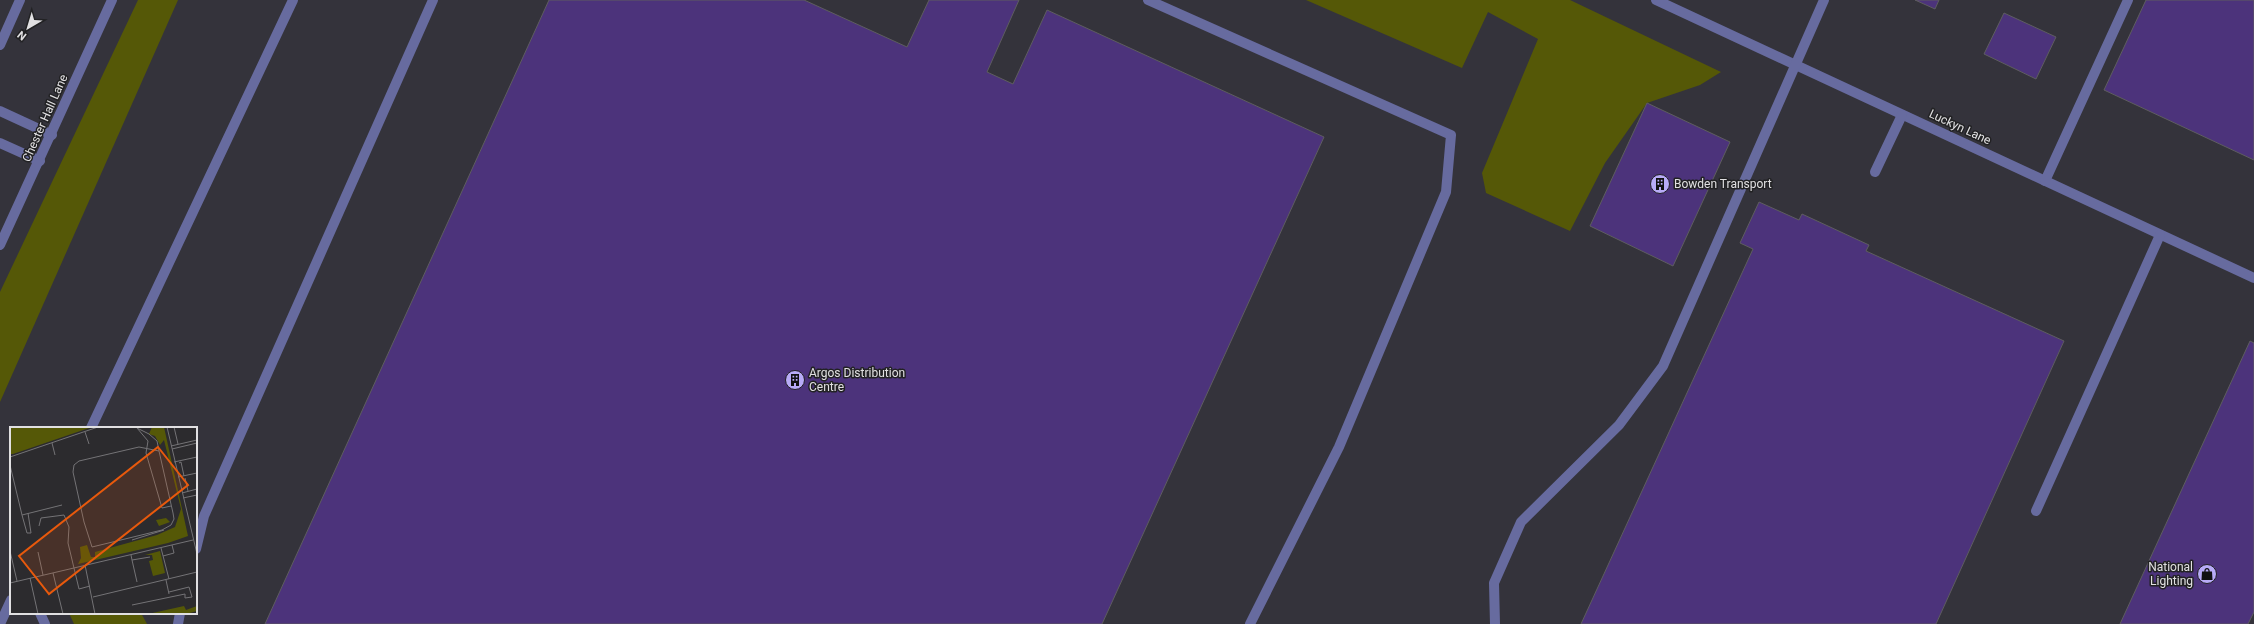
<svg xmlns="http://www.w3.org/2000/svg" width="2254" height="624" font-family="Roboto,sans-serif">
<rect width="100%" height="100%" fill="#2c2b2e"/>
<path fill="#34333b" fill-rule="evenodd" d="M0,0H2254V624H0ZM11,428H196V613H11Z"/>
<g fill="#555807">
<polygon points="138,0 178,0 0,402 0,292"/>
<polygon points="1306,0 1570,0 1721,72 1700,85 1647,103 1605,163 1570,231 1486,193 1482,173 1538,39 1488,12 1462,68"/>
<polygon points="69,613 141,613 147,624 74,624"/>
</g>
<g fill="#4c337b" stroke="#5e5d60">
<polygon points="549,0 804,0 907,47 929,0 1019,0 987,72 1013,84 1047,10 1324,137 1102,624 265,624"/>
<polygon points="1915,0 1939,0 1935,9"/>
<polygon points="2146,0 2254,0 2254,160 2104,90"/>
<polygon points="2004,13 2056,37 2036,79 1984,54"/>
<polygon points="1647,103 1730,142 1673,266 1590,226"/>
<polygon points="1759,202 1799,220 1802,214 1869,245 1866,251 2064,341 1936,624 1581,624 1753,249 1740,243"/>
<polygon points="2250,341 2254,343 2254,612 2248,624 2120,624"/>
</g>
<g fill="none" stroke-linecap="round" stroke-linejoin="round">
<g stroke="#676b9f" stroke-width="10">
<polyline points="1148,0 1451,135 1446,192 1339,447 1250,624"/>
<polyline points="1656,0 2254,278"/>
<polyline points="0,45 20,0"/>
<polyline points="0,111 52,135"/>
<polyline points="0,143 40,161"/>
<polyline points="1875,172 1902,115"/>
<polyline points="2045,181 2128,0"/>
<polyline points="0,245 112,0"/>
<polyline points="91,428 293,0"/>
<polyline points="2036,511 2160,235"/>
<polyline points="196,549 204,516 433,0"/>
<polyline points="40,613 45,624"/>
<polyline points="0,624 11,600"/>
<polyline points="178,624 180,613"/>
<polyline points="1495,624 1494,583 1521,522 1619,425 1663,366 1824,0"/>
</g>
</g>
<defs>
<g id="building-disc" transform="scale(1)"><circle r="9.5" fill="#b8abf7" stroke="#222224"/><path d="M-4-6H4V6H1V3H-1V6H-4ZM-2.5-4.3h1.7v1.8h-1.7ZM.8-4.3h1.7v1.8H.8ZM-2.5-1h1.7V.8h-1.7ZM.8-1h1.7V.8H.8Z" fill="#111"/></g>
<g id="shop-disc" transform="scale(1)"><circle r="9.5" fill="#b8abf7" stroke="#222224"/><path d="M-5-2.5h2.3a2.7 3.5 0 0 1 5.4 0H5L5.5 6h-11ZM-1.5-2.5h3a1.5 2.3 0 0 0-3 0Z" fill="#111"/></g>
</defs>
<g fill-rule="evenodd">
<use href="#building-disc" x="1660" y="184"/>
<use href="#building-disc" x="795" y="380"/>
<use href="#shop-disc" x="2207" y="574"/>
</g>
<g text-anchor="middle" stroke-width="3" stroke-linejoin="round" paint-order="stroke">
<g font-size="12" fill="#e1e0e2" stroke="#222224">
<text transform="translate(45 118) rotate(-66)" y="4">Chester Hall Lane</text>
<text transform="translate(1960 127) rotate(25)" y="4">Luckyn Lane</text>
</g>
<g font-size="12" fill="#e1e0e2" stroke="#222224" text-anchor="start">
<text x="1674" y="188">Bowden Transport</text>
<text x="809" y="377">Argos Distribution<tspan x="809" dy="14">Centre</tspan></text>
<text x="2193" y="571" text-anchor="end">National<tspan x="2193" dy="14">Lighting</tspan></text>
</g>
</g>
<g transform="translate(10 427)">
<rect width="187" height="187" fill="#2c2b2e"/>
<path d="M0,0H82L3,27H0ZM142,0H154L178,109L158,116L68,137L71,131L70,120L77,118L81,130H85V125L147,108L165,100L171,82L154,13L150,18L145,9L139,7ZM156,91L160,95L149,99L146,93ZM150,124L155,146L143,149L139,134L143,133L142,128H135ZM174,179L176,183L187,179V184L176,187H138Z" fill="#555807"/>
<path fill="none" stroke="#747376" stroke-width="1" d="M157,0L187,127M164,0L168,17M127,1L139,7L147,14L149,24L163,86L164,92L161,98L152,103L82,120L74,95L63,45L64,38L69,34L129,20L149,24M127,1L138,14L136,26L152,81L161,79M75,5L79,17M42,16L45,28M161,19L187,13M162,22L187,16M0,30L88,0M164,35L187,30M169,36L171,35L174,49M0,38L12,88L52,78M168,50L187,46M175,51L178,64M172,66L187,62M173,71L187,68M12,88L17,106H21L18,86M29,99L31,91L54,88L59,100L58,116L69,162L80,159M122,113L154,103M151,121L159,152M0,124L7,154M28,125L33,148M121,128L122,133L140,130M153,129L164,126L162,118M122,133L127,155M75,138L85,187M43,146L53,187M20,151L28,187M156,153L159,167M0,156L183,113M83,170L187,145M122,178L175,167V171L182,170L179,160L159,165"/>
<path fill="#e8590c" fill-opacity="0.15" stroke="#e8590c" stroke-width="2" d="M148,20L178,58L39,167L9,129Z"/>
<rect width="187" height="187" fill="none" stroke="#e1e0e2" stroke-width="2"/>
</g>
<g transform="translate(28 28) rotate(218)" stroke="#222224" stroke-width="3" paint-order="stroke">
<path d="M0-3L7 15L0 10L-7 15Z" fill="#e1e0e2"/>
<text y="-6" font-size="11" font-weight="bold" text-anchor="middle" fill="#e1e0e2">N</text>
</g>
</svg>
